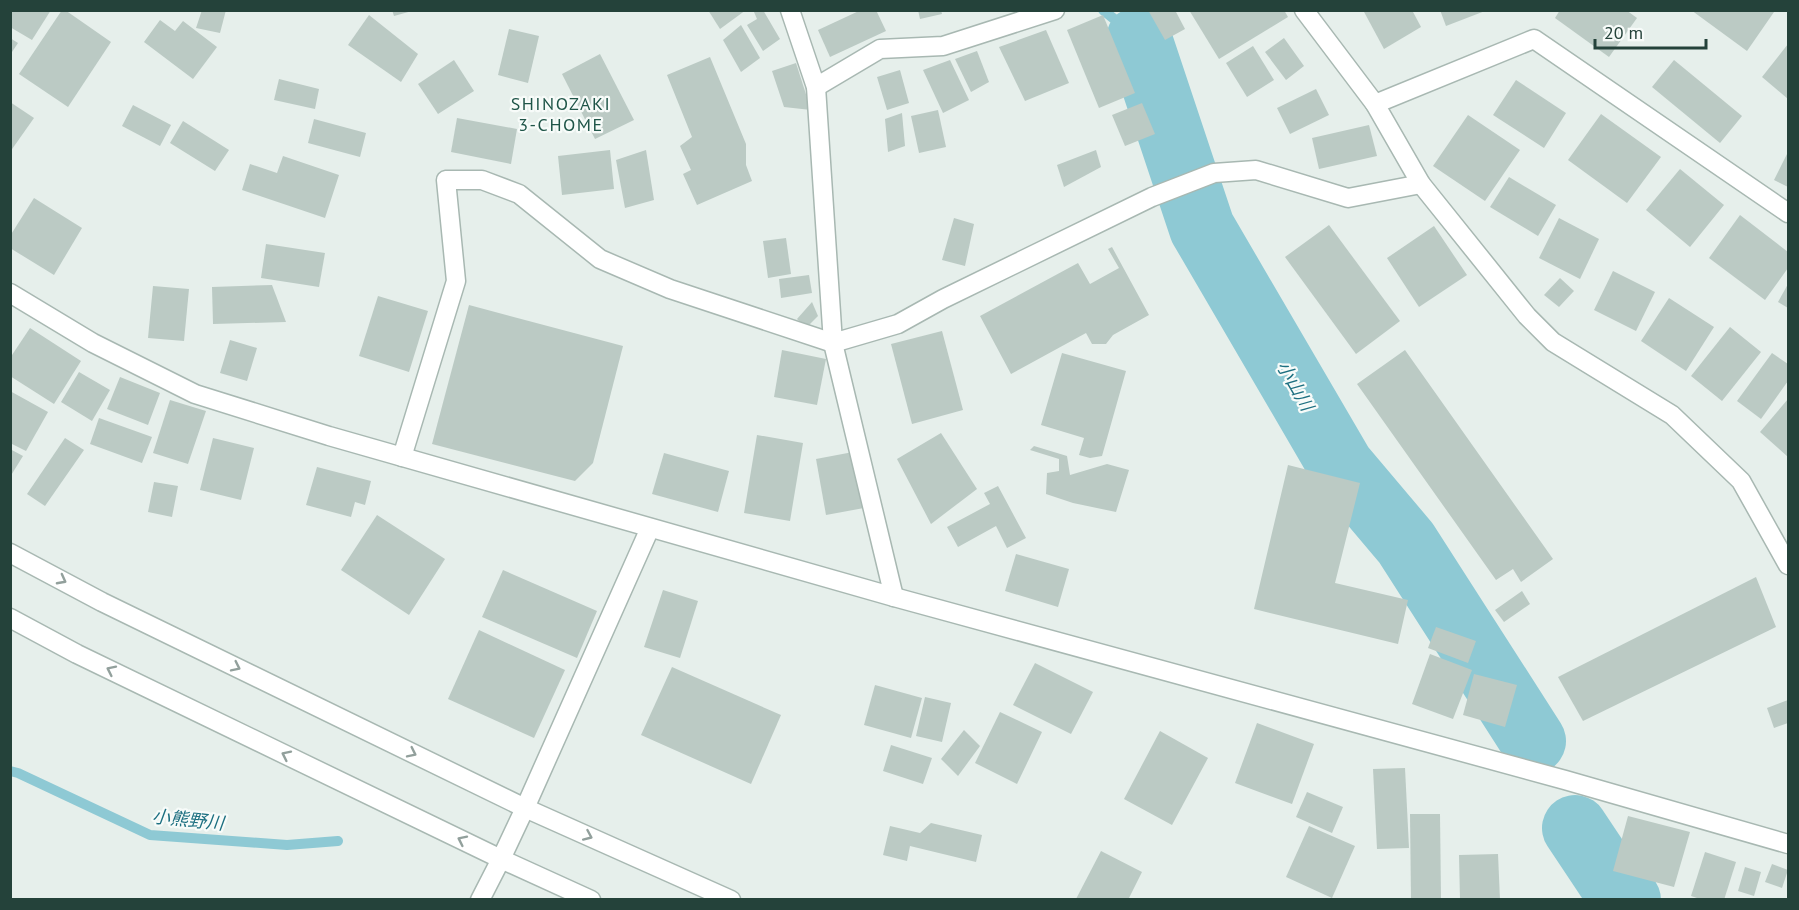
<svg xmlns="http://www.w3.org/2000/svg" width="1799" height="910" font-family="'PT Sans','Noto Sans JP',sans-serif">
<rect width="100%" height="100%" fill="#e6efeb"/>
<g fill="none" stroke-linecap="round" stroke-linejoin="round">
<g stroke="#8ec9d4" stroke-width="10">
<polyline points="1103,10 1139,39"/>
<polyline points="10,771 18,773 150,835 287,845 338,841"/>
</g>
<g stroke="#8ec9d4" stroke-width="66">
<polyline points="1139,39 1202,228 1341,466 1406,543 1533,741"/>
<polyline points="1575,828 1621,897 1628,900"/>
</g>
</g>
<g fill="#bbcac4">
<polygon points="10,10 51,10 32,40 10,27"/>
<polygon points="62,10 65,10 111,42 68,107 19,74"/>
<polygon points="202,10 226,10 220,33 196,28"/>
<polygon points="392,10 412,10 412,11 394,16"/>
<polygon points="708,10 746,10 720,29"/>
<polygon points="758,10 763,10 780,39 763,51 747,25 757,19 754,12"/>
<polygon points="861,10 876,10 886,31 830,57 818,30"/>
<polygon points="918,10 941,10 942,14 920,19"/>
<polygon points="1148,10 1175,10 1185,29 1165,40"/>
<polygon points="1189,10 1284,10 1288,17 1219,59"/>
<polygon points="1363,10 1412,10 1421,27 1384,49"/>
<polygon points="1440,10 1485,10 1485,11 1446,26"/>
<polygon points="1560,10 1626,10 1637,18 1609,57 1555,18"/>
<polygon points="1691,10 1772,10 1774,12 1747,51"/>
<polygon points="369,15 418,54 401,82 348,45"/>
<polygon points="1103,15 1135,93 1099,108 1067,30"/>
<polygon points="160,20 175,31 183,21 217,47 193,79 144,42"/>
<polygon points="741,25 760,58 741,72 723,40"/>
<polygon points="509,29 539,36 528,83 498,75"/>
<polygon points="1046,30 1069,83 1025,101 999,47"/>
<polygon points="10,38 18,43 10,55"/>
<polygon points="1284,38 1304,66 1286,80 1265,52"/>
<polygon points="1788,44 1788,99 1762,77"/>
<polygon points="1253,46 1274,80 1247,97 1226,63"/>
<polygon points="977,51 989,82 971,92 955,59"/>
<polygon points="600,54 634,120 595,139 562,74"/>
<polygon points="710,57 746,144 746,165 752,181 697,205 683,174 691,170 680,146 692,137 667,75"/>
<polygon points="454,60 474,91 438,114 418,84"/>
<polygon points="950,60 969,100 943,113 923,70"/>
<polygon points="1674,60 1742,116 1720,143 1652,87"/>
<polygon points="796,63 811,110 784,107 772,71"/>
<polygon points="900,70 909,103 887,110 877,77"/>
<polygon points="279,79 319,89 315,109 274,100"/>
<polygon points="1516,80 1566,113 1544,148 1493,115"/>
<polygon points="1316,89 1329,115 1290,134 1277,108"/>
<polygon points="10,102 34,118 10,152"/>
<polygon points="1142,103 1155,134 1125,146 1112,115"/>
<polygon points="133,105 171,125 160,146 122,126"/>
<polygon points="938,110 946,147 919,153 911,116"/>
<polygon points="902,113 905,146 888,152 885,119"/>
<polygon points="1601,114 1661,157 1627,203 1568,160"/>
<polygon points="1468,115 1520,150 1485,201 1433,166"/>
<polygon points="457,118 517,129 511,164 451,152"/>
<polygon points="314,119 366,133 360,157 308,143"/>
<polygon points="183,121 229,150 215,171 170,143"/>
<polygon points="1369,125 1377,156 1319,169 1312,138"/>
<polygon points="610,150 614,189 562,195 558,156"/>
<polygon points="646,150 654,200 625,208 616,160"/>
<polygon points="1096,150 1101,167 1064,187 1057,165"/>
<polygon points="1788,152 1788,187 1774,180"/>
<polygon points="283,156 339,175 325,218 242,190 250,164 277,173"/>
<polygon points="1680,169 1724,205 1690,247 1646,210"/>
<polygon points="1509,177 1556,205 1538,236 1490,207"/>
<polygon points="34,198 82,228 54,275 10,248 10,236"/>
<polygon points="1740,215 1788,252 1788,268 1765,300 1709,258"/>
<polygon points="954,218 974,224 965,266 942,260"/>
<polygon points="1559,218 1599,239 1580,279 1539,258"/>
<polygon points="1329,225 1400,321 1356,354 1285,257"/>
<polygon points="1434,226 1467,275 1419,307 1387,258"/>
<polygon points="786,238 791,274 768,278 763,241"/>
<polygon points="266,244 325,253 319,287 261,278"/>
<polygon points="1112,247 1149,315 1113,335 1106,344 1092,344 1086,333 1011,374 980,316 1078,263 1090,284 1119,268 1108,249"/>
<polygon points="1613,271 1655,292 1636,331 1594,310"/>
<polygon points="809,275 812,293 781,298 779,279"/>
<polygon points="1560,278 1574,291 1559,307 1544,295"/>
<polygon points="1788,284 1788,308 1778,302"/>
<polygon points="272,285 286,322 213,324 212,287"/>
<polygon points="153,286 189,289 184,341 148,338"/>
<polygon points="378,296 428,311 409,372 359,356"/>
<polygon points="1669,298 1714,327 1686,371 1641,341"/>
<polygon points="812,302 818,316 806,328 797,319"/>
<polygon points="469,305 623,346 593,463 575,481 432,444"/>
<polygon points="1730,327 1761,352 1722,401 1691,376"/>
<polygon points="30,328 81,361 54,404 10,376 10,358"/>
<polygon points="942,331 963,410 912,424 891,344"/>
<polygon points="230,340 257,348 247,381 220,373"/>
<polygon points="782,350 826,359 817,405 774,397"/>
<polygon points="1405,350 1553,559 1521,582 1513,569 1496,580 1357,384"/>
<polygon points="1062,353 1126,371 1102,456 1090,458 1079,455 1084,438 1041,425"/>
<polygon points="1772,353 1788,364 1788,381 1761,419 1737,401"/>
<polygon points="79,372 110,390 92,421 61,402"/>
<polygon points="120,377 160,393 148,425 107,409"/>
<polygon points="10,391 48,412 26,451 10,443"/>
<polygon points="1788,399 1788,457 1760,432"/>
<polygon points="170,400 206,411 188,464 153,453"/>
<polygon points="99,418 152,437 142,463 90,444"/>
<polygon points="941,433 977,489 931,524 897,459"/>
<polygon points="757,435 803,443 790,521 744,513"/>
<polygon points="65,438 84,450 45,506 27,494"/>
<polygon points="213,438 254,448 241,500 200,490"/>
<polygon points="1034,446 1067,456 1070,475 1107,464 1129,470 1116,512 1073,503 1046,494 1047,473 1059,471 1059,459 1030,450"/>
<polygon points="10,449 23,456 10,477"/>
<polygon points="853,452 864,508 826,515 816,459"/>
<polygon points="664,453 729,471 718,512 652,494"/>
<polygon points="1288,465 1360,483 1335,583 1408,600 1398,644 1254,609"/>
<polygon points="317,467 371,481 365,505 355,502 351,517 306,505"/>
<polygon points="154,482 178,486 172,517 148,512"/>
<polygon points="998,486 1026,538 1007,548 996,526 958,547 947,527 990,504 984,493"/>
<polygon points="377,515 445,559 409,615 341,570"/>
<polygon points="1016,554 1069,569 1058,607 1005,591"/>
<polygon points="503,570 597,611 577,658 482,617"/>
<polygon points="1756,577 1776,627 1583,721 1558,677"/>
<polygon points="663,590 698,601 680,658 644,647"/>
<polygon points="1522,591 1530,604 1504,622 1495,610"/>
<polygon points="1436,627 1476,641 1468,663 1428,648"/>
<polygon points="479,630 565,670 534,738 448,699"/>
<polygon points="1430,654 1472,670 1453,719 1412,704"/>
<polygon points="1035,663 1093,692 1071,734 1013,705"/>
<polygon points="672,667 781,715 751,784 641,735"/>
<polygon points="1474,674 1517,685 1505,727 1463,715"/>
<polygon points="875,685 922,698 911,738 864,725"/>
<polygon points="925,697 951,703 942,742 916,736"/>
<polygon points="1788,700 1788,723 1774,728 1767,708"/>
<polygon points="1000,712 1042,732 1017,784 975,763"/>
<polygon points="1257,723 1314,744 1292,804 1235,783"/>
<polygon points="964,730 980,746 958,776 941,759"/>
<polygon points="1160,731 1208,758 1172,825 1124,799"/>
<polygon points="891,745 932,758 923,784 883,771"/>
<polygon points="1405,768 1409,848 1377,849 1373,769"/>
<polygon points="1307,792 1343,807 1332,833 1296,817"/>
<polygon points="1410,814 1440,814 1441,900 1411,900"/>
<polygon points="1628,816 1690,832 1674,887 1613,871"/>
<polygon points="931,823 982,835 976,862 910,846 907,861 883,855 890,826 920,833"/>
<polygon points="1309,826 1355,846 1332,898 1286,877"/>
<polygon points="1101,851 1142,872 1128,900 1076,899"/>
<polygon points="1705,852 1736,862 1724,900 1703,900 1691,896"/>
<polygon points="1498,854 1500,900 1460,900 1459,855"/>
<polygon points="1772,864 1788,870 1782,888 1765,882"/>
<polygon points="1745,867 1761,872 1754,896 1738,891"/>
</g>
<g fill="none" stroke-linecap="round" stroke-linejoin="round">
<g stroke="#a8b8b2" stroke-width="21">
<g id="minor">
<polyline points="790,10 816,87 833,343 894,597"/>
<polyline points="1304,10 1375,104 1421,184 1527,316 1553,342 1672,415 1741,481 1788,565"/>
<polyline points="816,87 880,49 943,46 1055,10"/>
<polyline points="1375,104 1534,39 1788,213"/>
<polyline points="10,293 93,343 195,394 329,436 894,597 1565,780 1788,844"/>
<polyline points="402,457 456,281 446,180 482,180 519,194 600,259 670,289 833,343 898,324 943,299 1152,197 1214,173 1256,170 1348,198 1421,184"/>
<polyline points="10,553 102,602 525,808 731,900"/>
<polyline points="10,618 77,654 501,859 591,900"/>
<polyline points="480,900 501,859 525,808 650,528"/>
</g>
</g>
<use href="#minor" stroke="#fff" stroke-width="18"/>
</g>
<defs><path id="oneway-chevron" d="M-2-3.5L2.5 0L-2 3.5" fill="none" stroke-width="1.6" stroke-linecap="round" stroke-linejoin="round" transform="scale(1.5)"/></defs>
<g stroke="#92a09c">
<use href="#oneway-chevron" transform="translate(62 580) rotate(28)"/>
<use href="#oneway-chevron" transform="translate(236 667) rotate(26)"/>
<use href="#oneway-chevron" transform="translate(111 670) rotate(-154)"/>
<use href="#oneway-chevron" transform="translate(412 753) rotate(26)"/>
<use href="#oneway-chevron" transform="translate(286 755) rotate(-154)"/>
<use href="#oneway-chevron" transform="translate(588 836) rotate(24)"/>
<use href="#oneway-chevron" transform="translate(462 840) rotate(-154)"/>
</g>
<g text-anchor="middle" stroke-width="4.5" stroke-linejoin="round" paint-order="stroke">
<g font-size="18" letter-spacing="1.5" fill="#1f5548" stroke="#f7fbf9">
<text x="561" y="110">SHINOZAKI<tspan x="561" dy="21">3-CHOME</tspan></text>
</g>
<g font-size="18" font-style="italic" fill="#1c6f80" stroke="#f7fbf9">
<text transform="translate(1295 386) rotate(60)" y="6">小山川</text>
<text transform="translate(188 820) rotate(6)" y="6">小熊野川</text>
</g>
</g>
<rect width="1799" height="910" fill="none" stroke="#24423a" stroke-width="24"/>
<path d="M1595 39v9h111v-9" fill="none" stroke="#24423a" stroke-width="3"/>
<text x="1604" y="39" font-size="18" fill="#24423a" stroke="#f7fbf9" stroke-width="4.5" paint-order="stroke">20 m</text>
</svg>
